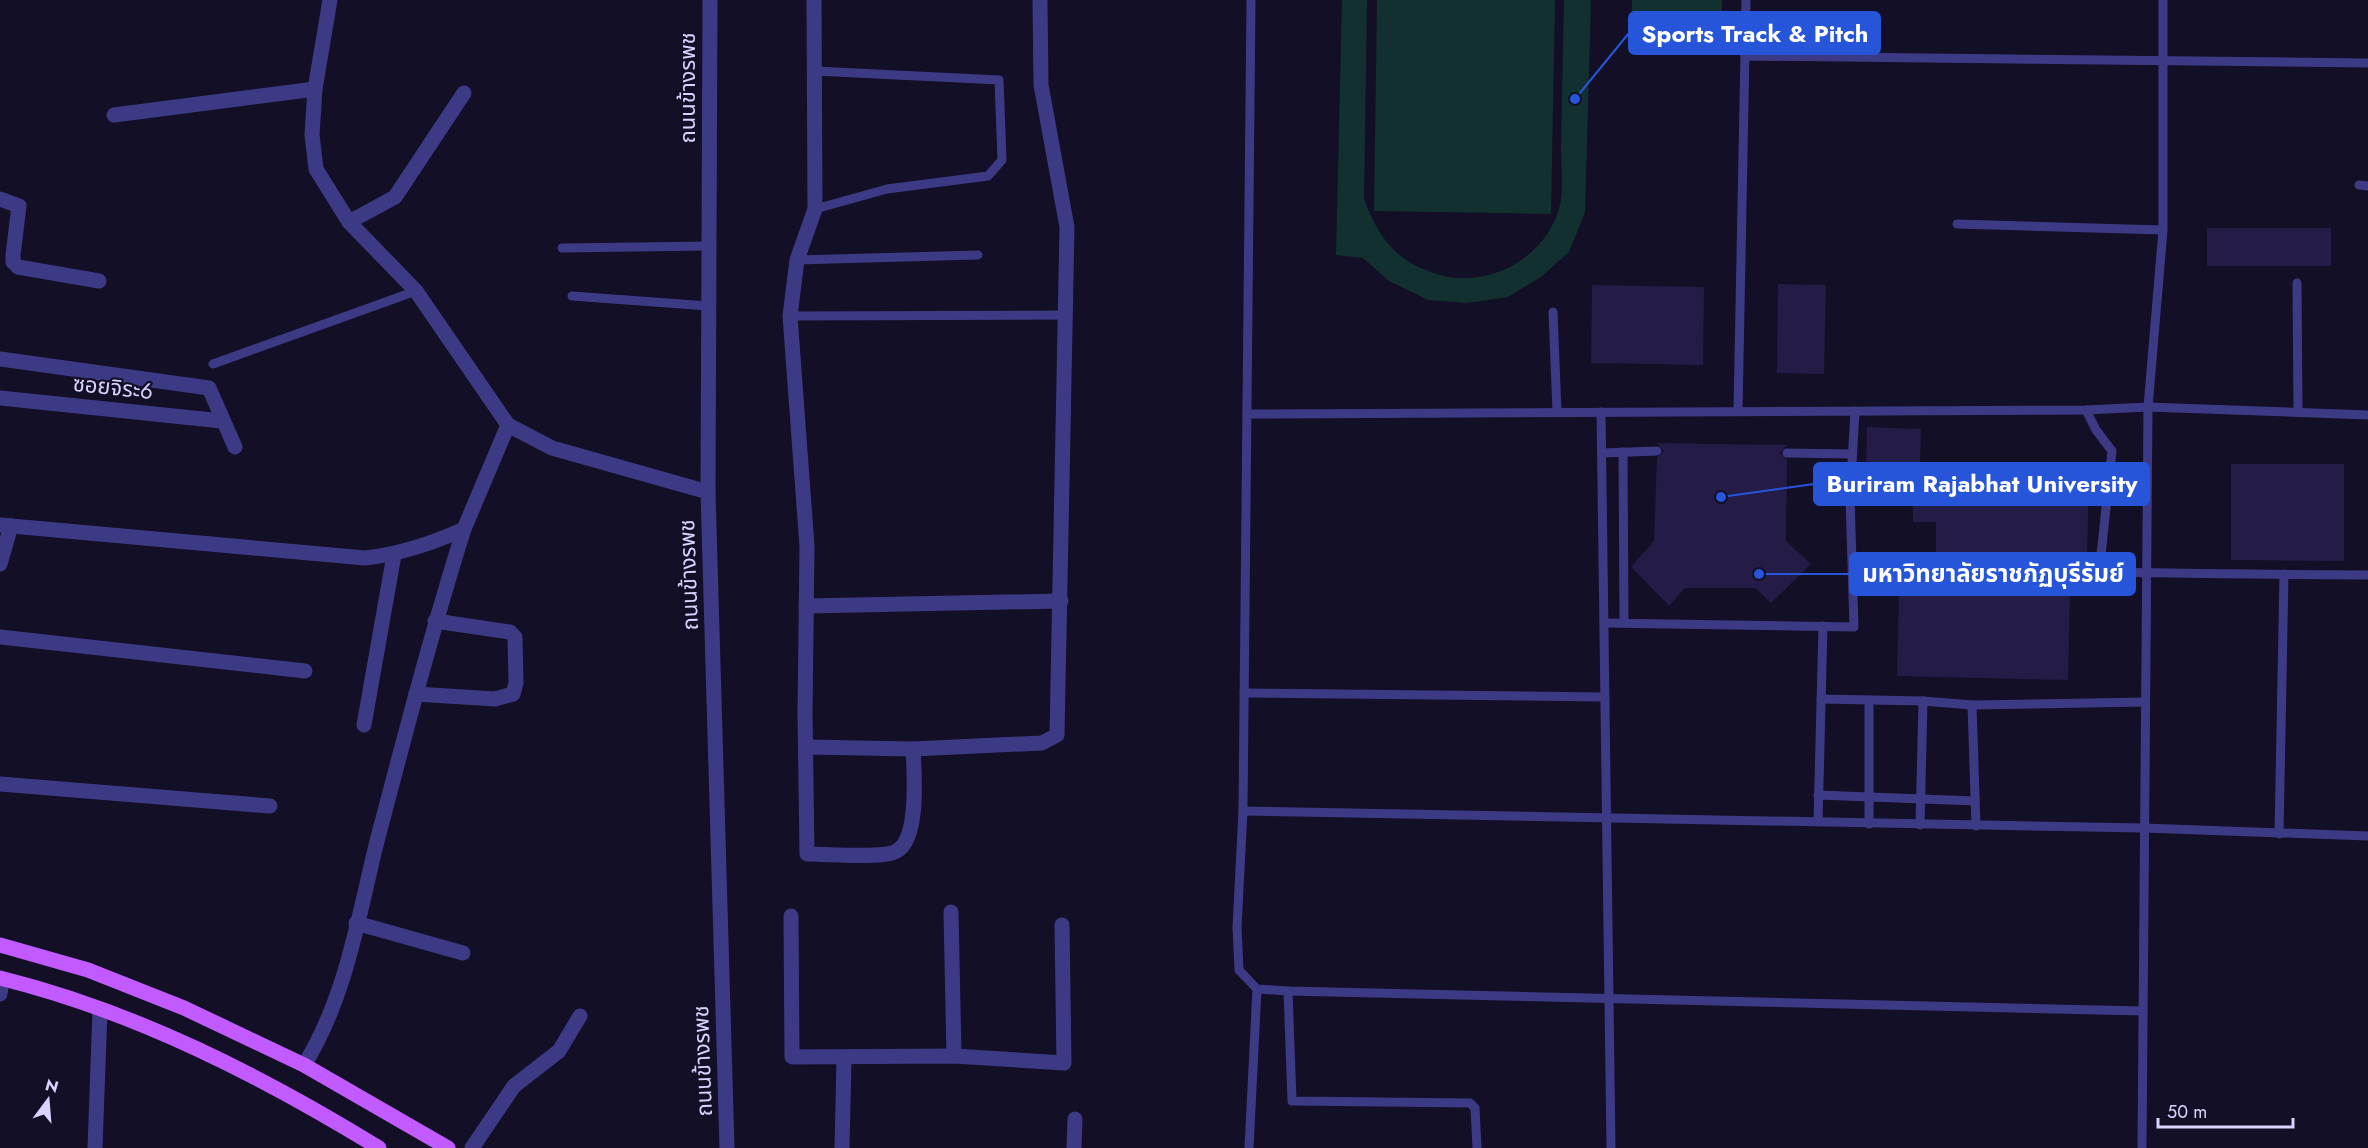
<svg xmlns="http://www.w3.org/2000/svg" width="2368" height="1148" font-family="Jost,'Noto Sans Thai',sans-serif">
<rect width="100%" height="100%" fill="#130f26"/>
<g fill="#12302f">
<path d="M1342,0H1367L1364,198C1378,240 1400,265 1444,276C1493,287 1548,255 1560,205C1564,187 1561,164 1561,146C1562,97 1563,49 1564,0H1591L1585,212L1569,252L1541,277L1508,297L1467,303L1428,300L1389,281L1363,258L1336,255Z"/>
<polygon points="1377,0 1555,0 1551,214 1374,211"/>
<polygon points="1632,0 1722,0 1722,47 1631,46"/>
</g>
<g fill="#241b47">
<rect x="2207" y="228" width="124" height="38"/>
<polygon points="1778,284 1826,285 1824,374 1777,373"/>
<polygon points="1592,285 1704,287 1703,365 1591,363"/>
<polygon points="1867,427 1921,429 1920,468 1866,466"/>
<polygon points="1657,443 1787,445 1780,453 1787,460 1786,541 1811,564 1771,603 1755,588 1685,588 1669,606 1631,567 1654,541 1657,458 1664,451"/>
<polygon points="2231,464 2344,464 2344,561 2231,560"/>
<polygon points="1913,474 2089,478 2087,557 1936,554 1936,522 1913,522"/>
<polygon points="1899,591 2070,595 2068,680 1897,676"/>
</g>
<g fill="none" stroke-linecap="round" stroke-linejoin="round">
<g stroke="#3d3a85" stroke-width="9">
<polyline points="1251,0 1243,811 1237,927 1239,970 1257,989 1288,991 2143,1011"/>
<polyline points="1745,56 2368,63"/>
<polyline points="815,71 999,80 1002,160 988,176 887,189 815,209"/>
<polyline points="2359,185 2368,186"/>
<polyline points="1957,224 2163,230"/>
<polyline points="562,248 708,246"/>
<polyline points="797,260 978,255"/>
<polyline points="2297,283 2298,412"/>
<polyline points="572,296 708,306"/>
<polyline points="1553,312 1557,412"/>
<polyline points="790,316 1065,315"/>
<polyline points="213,364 416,291"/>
<polyline points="2086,410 2096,430 2112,451 2099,574"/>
<polyline points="1738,411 1746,0"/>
<polyline points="1601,412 1611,1148"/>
<polyline points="1247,414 2086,410 2148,407 2368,415"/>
<polyline points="1623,452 1624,623"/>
<polyline points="1602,453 1657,451"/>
<polyline points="1787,453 1852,454"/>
<path d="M1885,567C2046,572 2207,574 2368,575"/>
<polyline points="1604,623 1854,627 1850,498 1855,411"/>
<polyline points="1244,693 1605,697"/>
<polyline points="1821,699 1923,701 1972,705 2145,702"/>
<polyline points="1869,700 1869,824"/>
<polyline points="1972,705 1976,826"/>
<polyline points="1818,795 1975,801"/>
<polyline points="1243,811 2144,828 2368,836"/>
<polyline points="1818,822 1823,626"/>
<polyline points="1920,825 1923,701"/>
<polyline points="2279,834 2284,574"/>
<polyline points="1288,991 1292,1101 1470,1103 1475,1108 1477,1148"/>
<polyline points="1249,1148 1257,989"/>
<polyline points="2142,1148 2148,407 2163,230 2163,0"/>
</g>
<g stroke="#3d3a85" stroke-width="15">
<polyline points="330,0 315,89 312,135 316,169 349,222 416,291 508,425 552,448 708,492"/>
<polyline points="710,0 708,492 727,1148"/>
<path d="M814,0L815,209L797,260L790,316L807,546L805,713L807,854C830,854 872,858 892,853C921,846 914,772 913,749"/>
<polyline points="114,115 315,89"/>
<polyline points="0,199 19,206 13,255 13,262 18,267 99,281"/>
<polyline points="349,222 395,197 464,93"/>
<polyline points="0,359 209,388 235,447"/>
<polyline points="0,398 222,421"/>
<path d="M0,525L365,558C401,554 431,544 464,529L508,425"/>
<polyline points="0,564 11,526"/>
<polyline points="806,606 1061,601"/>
<polyline points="0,637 305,671"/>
<polyline points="416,694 495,699 513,694 516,683 515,637 510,632 435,621"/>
<polyline points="364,725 394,555"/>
<polyline points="807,747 913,749 1042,743 1057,735 1067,227 1041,85 1040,0"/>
<polyline points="0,784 270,806"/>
<polyline points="951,912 954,1056"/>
<polyline points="791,916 792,1057 954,1056 1064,1063 1062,925"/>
<polyline points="356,923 463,953"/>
<polyline points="0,994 2,979"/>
<path d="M304,1065C345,1000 358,919 376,845C404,739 431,634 464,529"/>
<polyline points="95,1148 100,1010"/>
<polyline points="472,1148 514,1086 559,1051 580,1016"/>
<polyline points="842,1148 844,1059"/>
<polyline points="1074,1148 1075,1119"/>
</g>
<g stroke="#c25bff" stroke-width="15">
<polyline points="0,945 88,970 184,1008 304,1065 448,1148"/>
<path d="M0,978C134,1011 262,1076 379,1148"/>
</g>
</g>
<g text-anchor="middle" stroke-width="4.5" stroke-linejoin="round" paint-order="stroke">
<g font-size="22" fill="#d9d4ff" stroke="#130f26">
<text transform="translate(687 88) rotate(-90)" y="8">ถนนข้างรพช</text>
<text transform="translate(113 387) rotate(6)" y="8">ซอยจิระ6</text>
<text transform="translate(688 575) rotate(-92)" y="8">ถนนข้างรพช</text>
<text transform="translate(702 1061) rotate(-92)" y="8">ถนนข้างรพช</text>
</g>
</g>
<path fill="none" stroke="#2655da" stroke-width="2" d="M1575 99L1629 33M1721 497L1814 484M1759 574L1850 574"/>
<g fill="#2655da" stroke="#130f26" stroke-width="2">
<circle cx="1575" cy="99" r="6"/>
<circle cx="1721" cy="497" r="6"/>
<circle cx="1759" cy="574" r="6"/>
</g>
<g fill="#2655da" stroke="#2655da" stroke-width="2">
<rect x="1629" y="12" width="251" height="42" rx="6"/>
<rect x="1814" y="463" width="335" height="42" rx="6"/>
<rect x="1850" y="553" width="285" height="42" rx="6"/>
</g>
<g font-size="24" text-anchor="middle" font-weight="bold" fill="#fff">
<text x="1755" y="42">Sports Track &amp; Pitch</text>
<text x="1982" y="492">Buriram Rajabhat University</text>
<text x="1993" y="582">มหาวิทยาลัยราชภัฏบุรีรัมย์</text>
</g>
<g transform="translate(48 1100) rotate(16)" stroke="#130f26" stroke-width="4.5" paint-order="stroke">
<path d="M0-4.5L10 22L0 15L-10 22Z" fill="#d9d4ff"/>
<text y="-9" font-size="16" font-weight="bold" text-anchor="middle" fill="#d9d4ff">N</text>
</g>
<path d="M2158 1118v9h135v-9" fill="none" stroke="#d9d4ff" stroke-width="3"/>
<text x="2167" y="1118" font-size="18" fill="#d9d4ff" stroke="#130f26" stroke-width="4.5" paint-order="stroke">50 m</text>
</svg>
